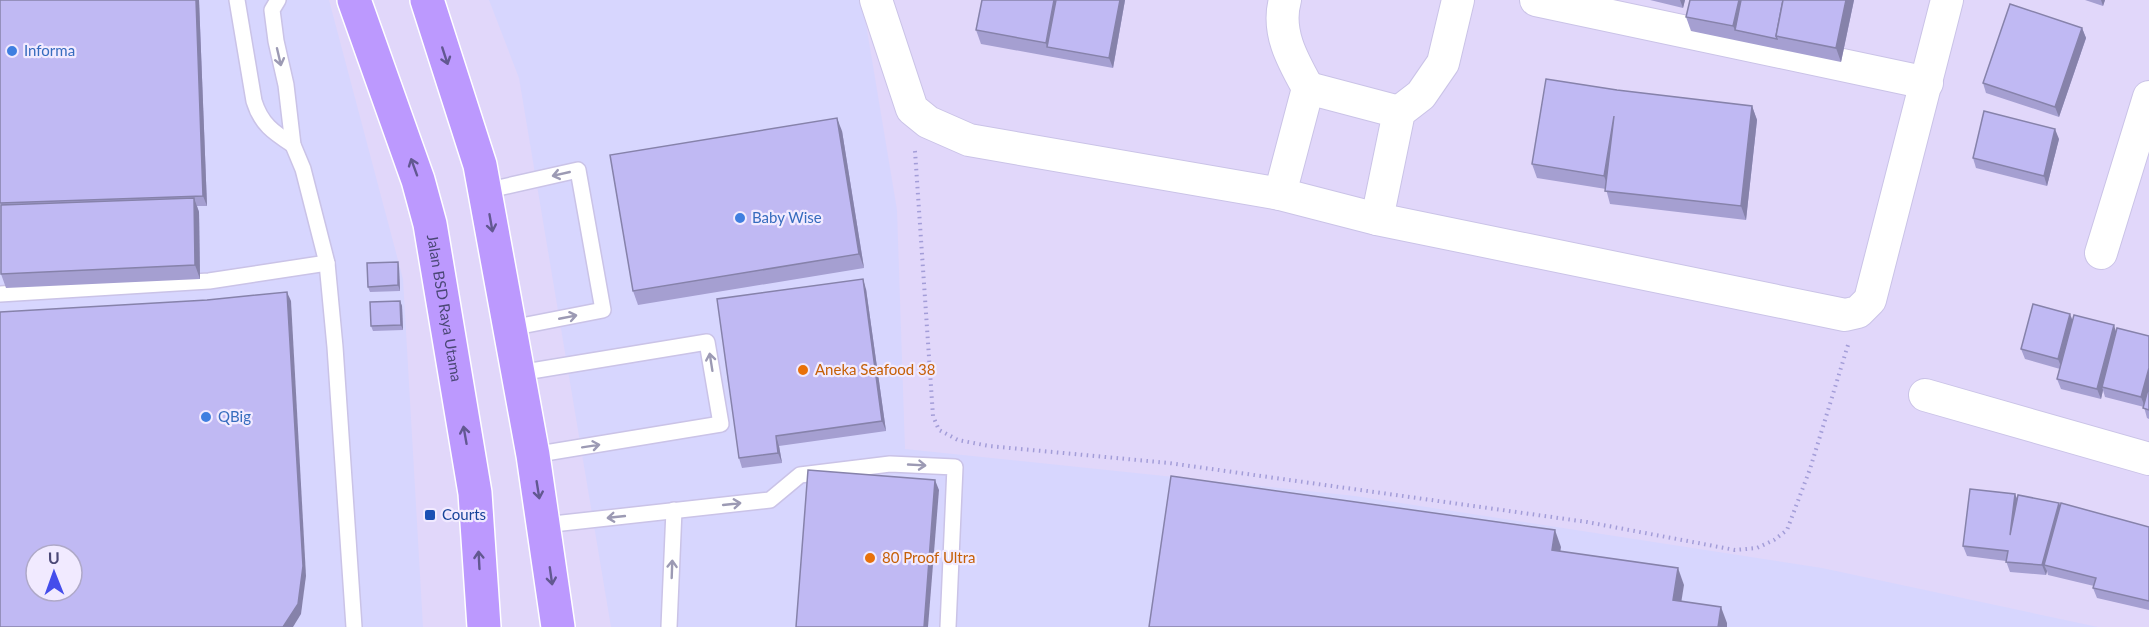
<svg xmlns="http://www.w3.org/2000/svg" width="2149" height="627" font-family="Lato,sans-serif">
<rect width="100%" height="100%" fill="#ebe3fd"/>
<path fill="#e1d7fa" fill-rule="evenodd" d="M0,0H2149V627H0ZM36,555H72V591H36Z"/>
<g fill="#d7d6fe" fill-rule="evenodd">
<path d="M0,0H329L403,279L423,627H0ZM36,555H72V591H36Z"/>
<polygon points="489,0 859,0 866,24 897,210 905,449 1355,496 1822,568 2098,627 611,627 519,78"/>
</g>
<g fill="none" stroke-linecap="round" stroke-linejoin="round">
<g stroke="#cac3e7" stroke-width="18">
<g id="service">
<path d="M237,0L254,101C261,124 273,132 293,145"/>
<polyline points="278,0 272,10 276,41 286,85 293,145 303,169 327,263 335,347 354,627"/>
<polyline points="485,191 578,170 603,310 511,328"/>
<polyline points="0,294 209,281 327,263"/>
<polyline points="519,373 707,342 721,424 533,455"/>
<polyline points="544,525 770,500 800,475 890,464 955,467 948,627"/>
<polyline points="669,627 674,510"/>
</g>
</g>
<g stroke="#cac3e7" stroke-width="34">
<g id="minor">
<polyline points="876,0 912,109 928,122 969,140 1280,194 1377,219 1845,315 1858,312 1870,300 1947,0"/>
<polyline points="1536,0 1927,83"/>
<polyline points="1308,88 1399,112"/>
<path d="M1280,194L1308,88C1293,61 1276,32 1285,0"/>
<polyline points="1377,219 1399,112 1421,95 1443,63 1458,0"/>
<polyline points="2101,253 2149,97"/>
<polyline points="1925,395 2149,459"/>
</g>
</g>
<g stroke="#fff" stroke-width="36">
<g id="primary">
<path id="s1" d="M354,0L418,180L430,224L475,493L484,627"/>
<polyline points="427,0 480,165 533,455 558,627"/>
</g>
</g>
<polyline stroke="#a39dd8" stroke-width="4" stroke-dasharray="1.5 4.5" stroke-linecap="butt" points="915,151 933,416 939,430 958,440 989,446 1169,463 1587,522 1735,550 1757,548 1774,540 1787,530 1810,469 1848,345"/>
<use href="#service" stroke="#fff" stroke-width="15"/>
<use href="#minor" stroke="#fff" stroke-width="32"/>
<use href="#primary" stroke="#bc99fe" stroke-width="33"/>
</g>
<g fill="#a59fd1">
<polygon points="0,0 199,0 207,206 197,206 199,212 200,279 6,288 1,274"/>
<polygon points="1125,0 1113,68 981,44 976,30"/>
<polygon points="1650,0 1685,0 1683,8"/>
<polygon points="1690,0 1854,0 1841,62 1691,31 1686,17"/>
<polygon points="2085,0 2105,0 2103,6"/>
<polygon points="2082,28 2086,38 2059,117 1986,93 1983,83"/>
<polygon points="1617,90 1752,106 1757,120 1746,220 1610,204 1606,189 1537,178 1532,164"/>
<polygon points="842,131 864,268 638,305 633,291"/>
<polygon points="2059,139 2047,186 1976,168 1973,158"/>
<polygon points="399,267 400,291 370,292 368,287"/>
<polygon points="866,289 886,431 779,446 782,463 742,468 739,458"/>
<polygon points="400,301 402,306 403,330 373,331 371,326"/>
<polygon points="2072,320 2116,332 2149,336 2149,419 2147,418 2144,407 2105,397 2103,390 2101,399 2061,389 2057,379 2060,369 2025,359 2021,349"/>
<polygon points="2015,494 2017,499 2060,506 2149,527 2149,610 2097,598 2093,588 2094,586 2048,575 2047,571 2046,575 2010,572 2006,561 1967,556 1963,546"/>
</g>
<g fill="#8682aa">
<polygon points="196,0 199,0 207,206 203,196"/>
<polygon points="1054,0 1061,0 1047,47 1046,43"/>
<polygon points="1120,0 1125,0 1113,68 1109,58"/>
<polygon points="1680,0 1685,0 1683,8"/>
<polygon points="1739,0 1747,0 1735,30 1733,26"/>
<polygon points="1846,0 1854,0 1841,62 1836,48"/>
<polygon points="2101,0 2105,0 2103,6"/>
<polygon points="2082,28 2086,38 2059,117 2055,107"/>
<polygon points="1752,106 1757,120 1746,220 1741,206"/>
<polygon points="1614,116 1609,189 1604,176"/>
<polygon points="837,118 842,131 864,268 859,254"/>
<polygon points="2055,129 2059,139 2047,186 2044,176"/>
<polygon points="194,198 199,212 200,279 195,265"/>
<polygon points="398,262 399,267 400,291 398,285"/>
<polygon points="863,279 866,289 886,431 882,421"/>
<polygon points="287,292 291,301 306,576 301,614 293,627 283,627"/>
<polygon points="400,301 402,306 403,330 401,325"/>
<polygon points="2070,314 2074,324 2062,369 2058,359"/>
<polygon points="2114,325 2117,335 2102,387 2103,390 2101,399 2097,389"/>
<polygon points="2149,368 2149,392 2145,407 2141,397"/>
<polygon points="776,436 779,446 782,463 778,453"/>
<polygon points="935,480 939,490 928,627 924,627"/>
<polygon points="2015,494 2019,504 2010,535"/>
<polygon points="2059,503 2063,513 2044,565 2047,571 2046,575 2042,565"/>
<polygon points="1555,530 1561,547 1558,567 1552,550"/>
<polygon points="1678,568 1684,585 1679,616 1673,600"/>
<polygon points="1721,607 1727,623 1727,627 1718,627"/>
</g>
<g fill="#c0b9f3" stroke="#8682aa" stroke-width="1.5" fill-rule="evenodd">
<polygon points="0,0 196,0 203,196 0,203"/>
<polygon points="982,0 1054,0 1046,43 976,30"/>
<polygon points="1056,0 1120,0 1109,58 1047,47"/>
<polygon points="1690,0 1739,0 1733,26 1686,17"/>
<polygon points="1741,0 1783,0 1776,36 1777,39 1735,30"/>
<polygon points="1783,0 1846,0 1836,48 1776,36"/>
<polygon points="2010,4 2082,28 2055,107 1983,83"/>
<polygon points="1546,79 1617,90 1752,106 1741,206 1605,191 1614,116 1604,176 1532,164"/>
<polygon points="1984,111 2055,129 2044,176 1973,158"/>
<polygon points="837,118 859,254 633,291 610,155"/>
<polygon points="194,198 195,265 1,274 1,205"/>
<polygon points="398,262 398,285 368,287 367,263"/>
<polygon points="863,279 882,421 776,436 778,453 739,458 717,299"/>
<path d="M287,292L303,566L298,604L283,627H0V312L207,300ZM36,555H72V591H36Z"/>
<polygon points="400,301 401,325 371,326 370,302"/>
<polygon points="2033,304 2070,314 2058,359 2021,349"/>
<polygon points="2074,315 2114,325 2097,389 2057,379"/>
<polygon points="2117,328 2149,336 2149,368 2141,397 2102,387"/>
<polygon points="2149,386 2149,410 2143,408"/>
<polygon points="808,470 935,480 924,627 796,627"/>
<polygon points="1171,476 1555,530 1552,550 1678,568 1673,600 1721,607 1718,627 1149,627"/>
<polygon points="1970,489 2015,494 2010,535 2018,495 2059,503 2042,565 2006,562 2008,551 1963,546"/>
<polygon points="2061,503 2149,527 2149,601 2093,588 2096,578 2044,565"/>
</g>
<defs><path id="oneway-shaft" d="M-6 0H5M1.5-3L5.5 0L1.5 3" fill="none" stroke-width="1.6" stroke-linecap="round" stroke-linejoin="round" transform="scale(1.5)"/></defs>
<g stroke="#625891">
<use href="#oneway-shaft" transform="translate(445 56) rotate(72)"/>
<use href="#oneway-shaft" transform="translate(414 167) rotate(-110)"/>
<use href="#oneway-shaft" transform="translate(491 223) rotate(80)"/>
<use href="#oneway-shaft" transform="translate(465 435) rotate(-100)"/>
<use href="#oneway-shaft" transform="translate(538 490) rotate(81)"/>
<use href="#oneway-shaft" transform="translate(479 560) rotate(-93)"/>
<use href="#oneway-shaft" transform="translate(551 576) rotate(82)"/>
</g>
<g stroke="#9c9ab4">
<use href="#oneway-shaft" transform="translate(279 57) rotate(77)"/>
<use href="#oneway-shaft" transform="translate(561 174) rotate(167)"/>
<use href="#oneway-shaft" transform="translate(568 317) rotate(-11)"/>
<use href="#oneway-shaft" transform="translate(711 362) rotate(-99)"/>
<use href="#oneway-shaft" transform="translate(591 446) rotate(-9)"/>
<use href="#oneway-shaft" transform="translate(917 465) rotate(3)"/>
<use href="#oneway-shaft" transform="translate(732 504) rotate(-6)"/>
<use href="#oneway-shaft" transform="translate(616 517) rotate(174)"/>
<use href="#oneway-shaft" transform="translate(672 569) rotate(-88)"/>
</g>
<g fill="#3f7fe0" stroke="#f1eaff" stroke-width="2">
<circle cx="12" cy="51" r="6"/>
<circle cx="740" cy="218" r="6"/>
<circle cx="206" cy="417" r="6"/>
</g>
<g fill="#e8710a" stroke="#f1eaff" stroke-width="2">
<circle cx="803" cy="370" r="6"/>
<circle cx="870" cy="558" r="6"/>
</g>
<rect fill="#1a4fb4" stroke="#f1eaff" stroke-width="2" x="424" y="509" width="12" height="12" rx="3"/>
<g text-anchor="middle" stroke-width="4.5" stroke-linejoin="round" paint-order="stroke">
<g font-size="15" fill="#366cbe" stroke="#f1eaff" text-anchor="start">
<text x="24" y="56">Informa</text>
<text x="752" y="223">Baby Wise</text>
<text x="218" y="422">QBig</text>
</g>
<g font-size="15" fill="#4b4876" stroke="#f1eaff">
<text dy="5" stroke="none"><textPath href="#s1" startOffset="322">Jalan BSD Raya Utama</textPath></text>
</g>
<g font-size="15" fill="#c56008" stroke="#f1eaff" text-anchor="start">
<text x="815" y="375">Aneka Seafood 38</text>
<text x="882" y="563">80 Proof Ultra</text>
</g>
<g font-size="15" fill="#164399" stroke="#f1eaff" text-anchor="start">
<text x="442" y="520">Courts</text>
</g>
</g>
<g transform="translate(54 573) rotate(359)"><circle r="28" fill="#f1eaff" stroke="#afa9c8" stroke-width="1.5"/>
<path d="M0-4.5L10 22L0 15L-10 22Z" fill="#444deb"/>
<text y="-9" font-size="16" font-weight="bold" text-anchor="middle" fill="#4b4876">U</text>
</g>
</svg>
